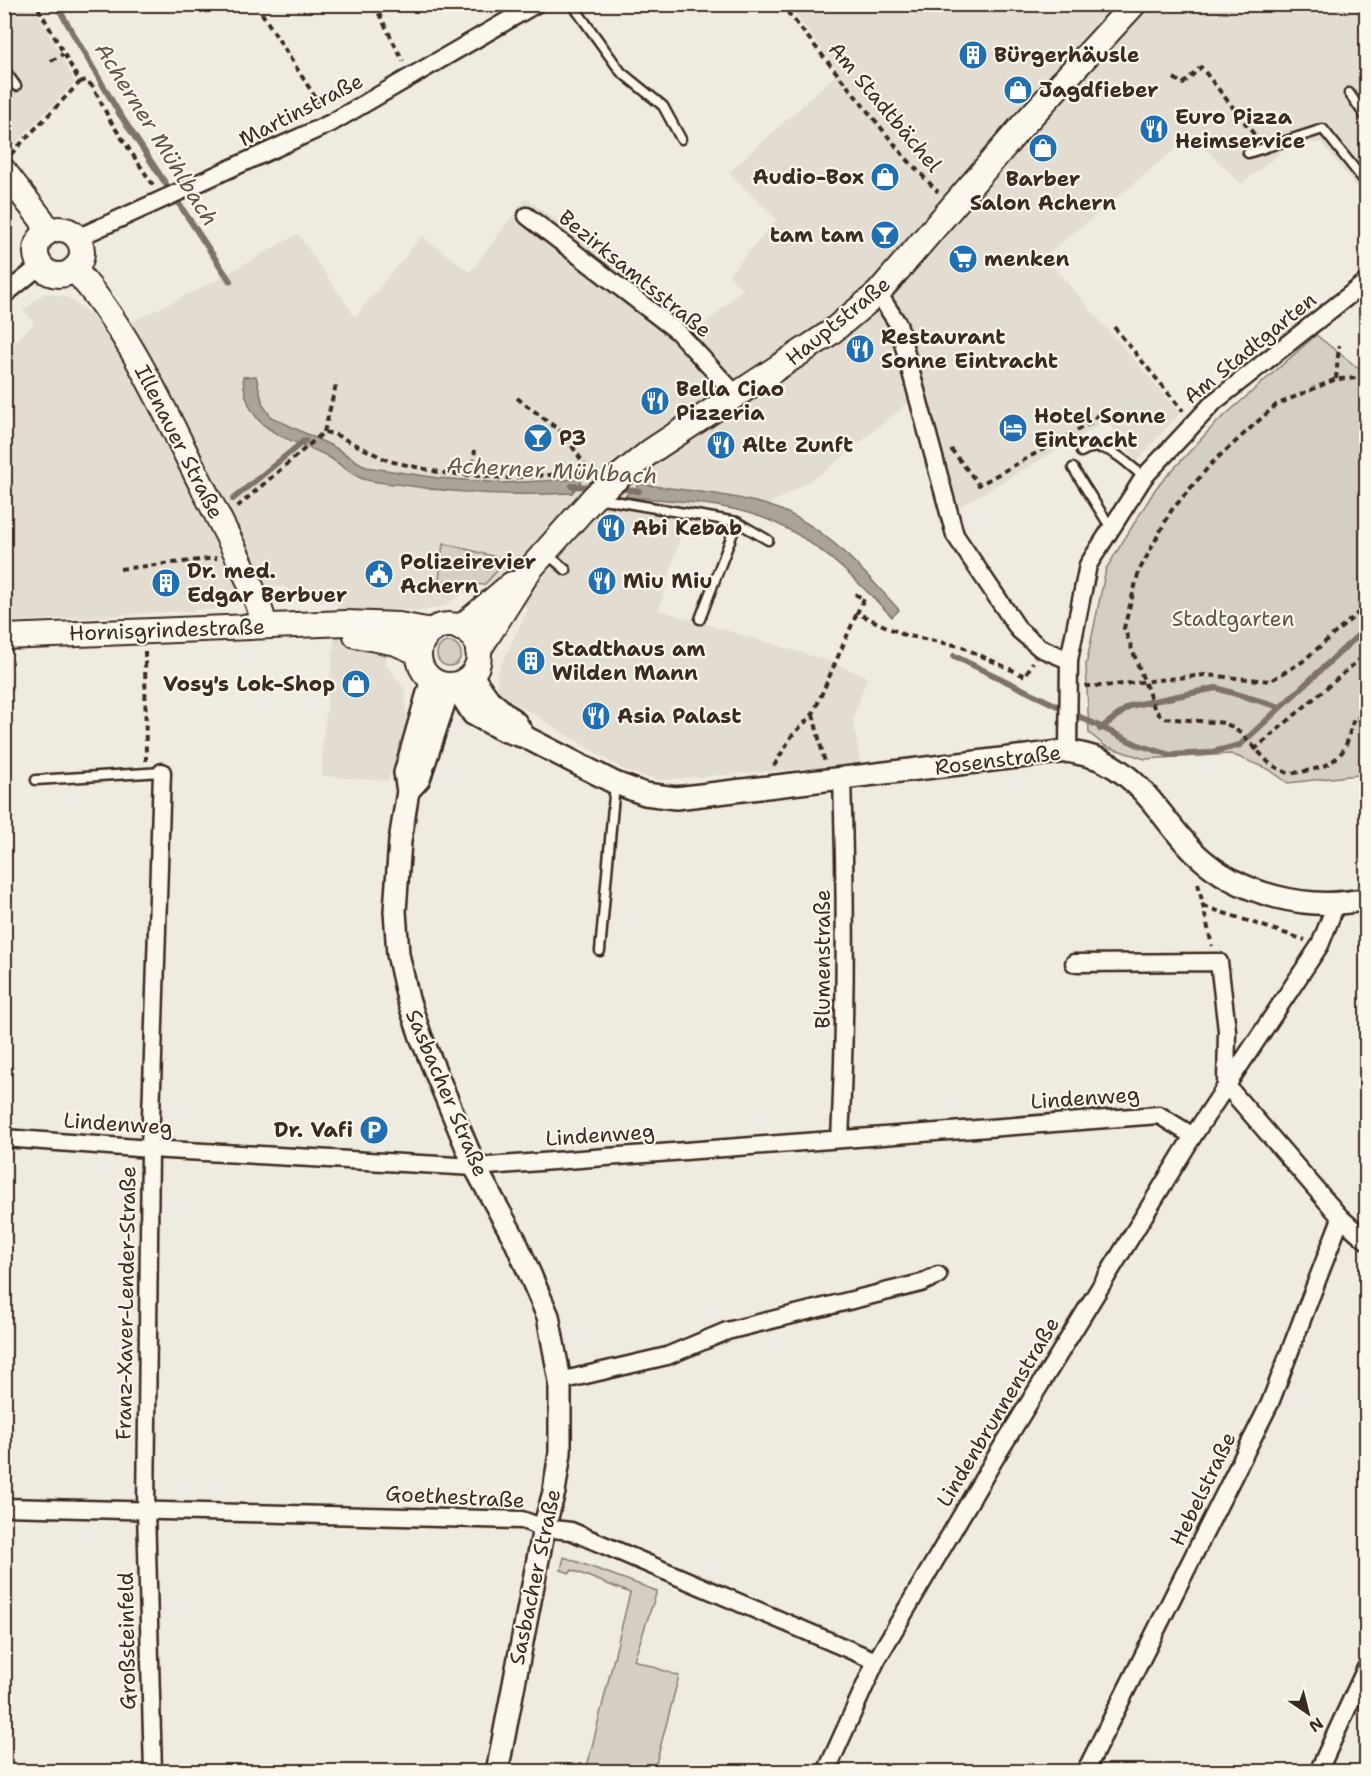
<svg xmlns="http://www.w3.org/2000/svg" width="1371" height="1776" font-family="'Shantell Sans',sans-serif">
<rect width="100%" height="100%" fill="#f0ebe0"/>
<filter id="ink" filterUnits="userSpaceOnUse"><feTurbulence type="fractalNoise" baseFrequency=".0167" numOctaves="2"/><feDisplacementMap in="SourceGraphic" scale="12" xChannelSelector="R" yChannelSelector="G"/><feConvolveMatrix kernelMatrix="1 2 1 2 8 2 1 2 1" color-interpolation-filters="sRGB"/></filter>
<g filter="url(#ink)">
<g fill="#e2dcd1">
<polygon points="4,5 31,5 35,8 75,82 14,145 5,134"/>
<polygon points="789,5 1366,5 1366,199 1321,142 1290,145 1242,184 1191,136 1045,257 1180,413 1137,461 1107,421 959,507 927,397 906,404 826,471 767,506 689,507 659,610 829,661 867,677 853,720 861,764 661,780 627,772 499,693 496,675 528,609 484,581 444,606 422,611 393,609 386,664 405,690 407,721 388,781 322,776 322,750 338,603 301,600 284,586 227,593 219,609 5,622 5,353 34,323 23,310 45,293 66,297 113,331 213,282 298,234 355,317 422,236 470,272 526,198 701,329 743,288 728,276 777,219 728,173 839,72"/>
</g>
<g fill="#d5cec3" stroke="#887c70" stroke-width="1.5">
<polygon points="1316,335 1362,371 1366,369 1366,774 1288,783 1268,769 1231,754 1145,759 1105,746 1089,733 1086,665 1106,569 1156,488 1214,425"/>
<polygon points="443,543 507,560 484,585 439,581"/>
<circle cx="449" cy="654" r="12"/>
<polygon points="564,1557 657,1591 634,1660 679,1676 654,1771 586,1771 630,1593 572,1570 570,1573 561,1570"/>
</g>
<g fill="#aca397" stroke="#7f7367" stroke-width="1.5">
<path d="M256,376L263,405L271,417L334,447L366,467L438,478L503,483L580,479L581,482L572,493C515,496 460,494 404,485C391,483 376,483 363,479C348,474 336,459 321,453C279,435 246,429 243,377Z"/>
<path d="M640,484C681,490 724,493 763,504C820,519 861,568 899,610L892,617C854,577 813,536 761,517C718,502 668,500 624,497Z"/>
</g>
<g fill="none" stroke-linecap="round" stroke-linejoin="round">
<g stroke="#7f7367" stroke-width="6">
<polyline points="56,4 119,113 230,281"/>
<polyline points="572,486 595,487"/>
<polyline points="617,488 639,491"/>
<polyline points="233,499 305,440"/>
<polyline points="954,656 1136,744 1170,755 1209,753 1240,745 1366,628"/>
<polyline points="1100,729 1130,706 1216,688 1280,707"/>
</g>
<g stroke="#3b2a1e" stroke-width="13">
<g id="service">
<polyline points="572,4 621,72 663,106 681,139"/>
<polyline points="4,69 16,86"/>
<polyline points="1349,93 1366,117"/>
<polyline points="1248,153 1323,129 1366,183"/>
<path d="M1081,452C1105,437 1126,463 1144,477"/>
<polyline points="1073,468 1111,528"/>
<polyline points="597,498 737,522 768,540"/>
<polyline points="545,552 566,570"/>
<polyline points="700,619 737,522"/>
<polyline points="36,780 162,772"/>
<polyline points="600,951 615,784"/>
</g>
</g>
<g stroke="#3b2a1e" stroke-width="21">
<g id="minor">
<polyline points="527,216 677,331 737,396"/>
<polyline points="77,238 331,123 536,4"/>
<polyline points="878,293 898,324 955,535 1019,630 1040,648 1069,660"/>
<polyline points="4,295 40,266"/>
<polyline points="1068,751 1069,660 1088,565 1144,477 1214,402 1366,282"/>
<polyline points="1074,963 1219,962 1227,1030 1226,1085 1341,1218 1366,1240"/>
<polyline points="4,1138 150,1149 475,1167 1159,1115 1193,1136"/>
<path d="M840,1139C846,1019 846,899 842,779"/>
<polyline points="560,1381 667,1356 727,1331 921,1283 938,1275"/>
<polyline points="4,1507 522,1520 544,1528 571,1531 876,1661"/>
<polyline points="153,1772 146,1510 150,1149 162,772"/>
<polyline points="826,1772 876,1661 997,1455 1193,1136 1320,945 1336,904"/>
<polyline points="1085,1772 1270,1403 1341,1218"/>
<polyline points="1318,1772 1366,1668"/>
</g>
</g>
<g stroke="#3b2a1e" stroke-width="26">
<g id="tertiary">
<polyline points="471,675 489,700 516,723 524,736"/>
<polyline points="432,679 405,773 408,791 400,841 395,911 398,954 408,999 421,1037 475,1167 515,1240 548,1316 560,1381 560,1453 554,1492 544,1528 497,1772"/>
<path d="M454,684L473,714L503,730L525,737L615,783L645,794L676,798L1068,751C1080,754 1096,756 1107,763C1147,784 1165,824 1196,854C1239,895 1309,912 1366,899"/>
<polyline points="408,791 419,779 450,685"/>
</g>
</g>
<g stroke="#3b2a1e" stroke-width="28">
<g id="secondary">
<polyline points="4,171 42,220 47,233"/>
<circle cx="59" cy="252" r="23"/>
<path d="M74,269C127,328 160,402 195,472C220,522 249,572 265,625"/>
<circle cx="449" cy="655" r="30"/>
<polyline points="460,628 512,584"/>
<polyline points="356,635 396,643 419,653"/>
<polyline points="4,637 346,623 399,625 432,631"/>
<polyline points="478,651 530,569 596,495 651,451 830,333 878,293 1022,126 1134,4"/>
</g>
</g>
<g stroke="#3b2a1e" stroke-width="4" stroke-dasharray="6 4.5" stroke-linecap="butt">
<polyline points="256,4 322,108"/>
<polyline points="374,4 403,61"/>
<polyline points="781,4 903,155 938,192"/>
<polyline points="51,61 63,54"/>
<polyline points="1174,78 1183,84 1201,67 1257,138"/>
<polyline points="80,82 86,80 93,87 111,122 153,185"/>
<polyline points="11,154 80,82 36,4"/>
<polyline points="1114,327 1183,411"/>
<path d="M1366,378L1336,379L1276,405L1212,463L1171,511L1139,571L1124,628L1155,710L1163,718L1225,723L1240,732L1270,764L1289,774C1310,770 1331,769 1344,749C1349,740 1350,727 1355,717H1366"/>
<polyline points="1336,379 1339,345"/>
<polyline points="517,398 563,433 589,471"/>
<polyline points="324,432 337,381"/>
<polyline points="951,449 979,485 1092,422 1100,412"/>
<polyline points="471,475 475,450"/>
<polyline points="237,507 324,432 334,434 389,461 443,473 506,478 592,472"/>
<polyline points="120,569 217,558"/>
<polyline points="855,594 864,599 857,613 904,635 960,646 1025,676 1033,662"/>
<polyline points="145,651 146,761"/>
<polyline points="1085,686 1104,686 1205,675 1270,681 1302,662 1366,606"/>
<polyline points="813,714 825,763"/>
<polyline points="1254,750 1366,654"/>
<polyline points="774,766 791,737 813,714 857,613"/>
<polyline points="1198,883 1212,946"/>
<polyline points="1203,906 1305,940"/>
</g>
<use href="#service" stroke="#fbf7ec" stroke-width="8"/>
<use href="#minor" stroke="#fbf7ec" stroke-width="16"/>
<use href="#tertiary" stroke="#fbf7ec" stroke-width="21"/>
<use href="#secondary" stroke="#fbf7ec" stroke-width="24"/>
</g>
</g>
<defs>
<g id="building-disc" transform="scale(1.5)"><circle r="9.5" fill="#1f6fb2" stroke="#fbf7ec"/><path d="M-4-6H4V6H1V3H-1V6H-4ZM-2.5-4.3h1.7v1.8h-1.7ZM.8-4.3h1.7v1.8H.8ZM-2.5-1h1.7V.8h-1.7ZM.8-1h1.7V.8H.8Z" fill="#fff"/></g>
<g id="shop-disc" transform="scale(1.5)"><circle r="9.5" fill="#1f6fb2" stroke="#fbf7ec"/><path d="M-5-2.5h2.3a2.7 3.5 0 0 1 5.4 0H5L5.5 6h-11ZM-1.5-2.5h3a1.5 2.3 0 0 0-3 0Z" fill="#fff"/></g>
<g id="restaurant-disc" transform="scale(1.5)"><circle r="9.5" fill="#1f6fb2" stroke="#fbf7ec"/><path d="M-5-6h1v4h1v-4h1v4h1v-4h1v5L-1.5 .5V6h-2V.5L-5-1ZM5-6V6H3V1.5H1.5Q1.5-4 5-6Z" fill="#fff"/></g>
<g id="bar-disc" transform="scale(1.5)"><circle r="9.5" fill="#1f6fb2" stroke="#fbf7ec"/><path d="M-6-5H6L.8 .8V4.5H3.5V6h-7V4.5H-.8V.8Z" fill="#fff"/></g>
<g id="supermarket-disc" transform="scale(1.5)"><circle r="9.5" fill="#1f6fb2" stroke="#fbf7ec"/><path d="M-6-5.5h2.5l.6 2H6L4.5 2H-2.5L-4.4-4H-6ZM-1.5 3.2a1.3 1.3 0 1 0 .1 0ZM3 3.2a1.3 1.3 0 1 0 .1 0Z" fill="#fff"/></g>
<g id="hotel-disc" transform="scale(1.5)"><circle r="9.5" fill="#1f6fb2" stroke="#fbf7ec"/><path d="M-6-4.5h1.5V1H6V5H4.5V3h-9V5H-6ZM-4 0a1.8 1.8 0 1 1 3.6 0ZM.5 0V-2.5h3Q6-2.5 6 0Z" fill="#fff"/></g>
<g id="civic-disc" transform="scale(1.5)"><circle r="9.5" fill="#1f6fb2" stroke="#fbf7ec"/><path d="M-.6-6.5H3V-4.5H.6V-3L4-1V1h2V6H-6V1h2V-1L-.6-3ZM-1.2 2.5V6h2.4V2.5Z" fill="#fff"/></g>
<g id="parking-disc" transform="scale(1.5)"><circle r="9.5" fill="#1f6fb2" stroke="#fbf7ec"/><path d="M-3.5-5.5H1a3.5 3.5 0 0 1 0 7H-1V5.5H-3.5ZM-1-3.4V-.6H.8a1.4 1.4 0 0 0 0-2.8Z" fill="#fff"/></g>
</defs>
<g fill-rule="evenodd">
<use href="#building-disc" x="973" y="55"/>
<use href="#shop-disc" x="1018" y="90"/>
<use href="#restaurant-disc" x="1154" y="129"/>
<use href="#shop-disc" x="1043" y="148"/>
<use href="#shop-disc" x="885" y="177"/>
<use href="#bar-disc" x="885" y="235"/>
<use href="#supermarket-disc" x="963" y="259"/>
<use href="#restaurant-disc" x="860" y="349"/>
<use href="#restaurant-disc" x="655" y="401"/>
<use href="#hotel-disc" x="1013" y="428"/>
<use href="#bar-disc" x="538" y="438"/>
<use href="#restaurant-disc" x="721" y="445"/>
<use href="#restaurant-disc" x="611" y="528"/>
<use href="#civic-disc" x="379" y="574"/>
<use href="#restaurant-disc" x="602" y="581"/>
<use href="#building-disc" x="166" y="583"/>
<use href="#building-disc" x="531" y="661"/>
<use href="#shop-disc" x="356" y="684"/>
<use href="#restaurant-disc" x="596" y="716"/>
<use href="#parking-disc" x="374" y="1130"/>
</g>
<g text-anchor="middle" stroke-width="4.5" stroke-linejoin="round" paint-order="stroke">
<g font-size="21" font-weight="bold" fill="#3b2a1e" stroke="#fbf7ec" text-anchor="start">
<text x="994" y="62">Bürgerhäusle</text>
<text x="1039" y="97">Jagdfieber</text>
<text x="1175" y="124">Euro Pizza<tspan x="1175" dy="24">Heimservice</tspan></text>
<text x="864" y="184" text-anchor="end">Audio-Box</text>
<text x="1043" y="186" text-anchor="middle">Barber<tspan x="1043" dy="24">Salon Achern</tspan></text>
<text x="864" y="242" text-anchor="end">tam tam</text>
<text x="984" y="266">menken</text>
<text x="881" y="344">Restaurant<tspan x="881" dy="24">Sonne Eintracht</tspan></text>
<text x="676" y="396">Bella Ciao<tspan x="676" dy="24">Pizzeria</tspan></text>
<text x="1034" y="423">Hotel Sonne<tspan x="1034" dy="24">Eintracht</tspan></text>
<text x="559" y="445">P3</text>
<text x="742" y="452">Alte Zunft</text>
<text x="632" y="535">Abi Kebab</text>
<text x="400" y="569">Polizeirevier<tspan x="400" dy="24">Achern</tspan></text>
<text x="187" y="578">Dr. med.<tspan x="187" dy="24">Edgar Berbuer</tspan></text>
<text x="623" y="588">Miu Miu</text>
<text x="552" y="656">Stadthaus am<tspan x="552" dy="24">Wilden Mann</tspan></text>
<text x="335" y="691" text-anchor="end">Vosy's Lok-Shop</text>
<text x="617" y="723">Asia Palast</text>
<text x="353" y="1137" text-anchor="end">Dr. Vafi</text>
</g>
<g font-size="21" fill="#3b2a1e" stroke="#fbf7ec">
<text transform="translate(885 107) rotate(50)" y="7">Am Stadtbächel</text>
<text transform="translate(301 110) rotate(-27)" y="7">Martinstraße</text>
<text transform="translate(635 274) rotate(39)" y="7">Bezirksamtsstraße</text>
<text transform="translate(838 321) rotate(-39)" y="7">Hauptstraße</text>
<text transform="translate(1250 348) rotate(-39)" y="7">Am Stadtgarten</text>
<text transform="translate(179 442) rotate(63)" y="7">Illenauer Straße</text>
<text transform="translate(167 630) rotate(-2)" y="7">Hornisgrindestraße</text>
<text transform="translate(998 760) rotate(-7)" y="7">Rosenstraße</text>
<text transform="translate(823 959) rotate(-90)" y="7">Blumenstraße</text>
<text transform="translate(447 1093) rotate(67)" y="7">Sasbacher Straße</text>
<text transform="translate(1085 1098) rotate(-4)" y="7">Lindenweg</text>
<text transform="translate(118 1124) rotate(4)" y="7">Lindenweg</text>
<text transform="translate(600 1135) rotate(-4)" y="7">Lindenweg</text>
<text transform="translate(126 1303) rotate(-89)" y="7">Franz-Xaver-Lender-Straße</text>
<text transform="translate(998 1412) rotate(-59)" y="7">Lindenbrunnenstraße</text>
<text transform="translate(1203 1489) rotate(-64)" y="7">Hebelstraße</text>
<text transform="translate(455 1497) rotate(3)" y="7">Goethestraße</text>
<text transform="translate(535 1577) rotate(-78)" y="7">Sasbacher Straße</text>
<text transform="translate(127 1641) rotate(-91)" y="7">Großsteinfeld</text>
</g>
<g font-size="21" fill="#625347" stroke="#fbf7ec">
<text x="1233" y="626">Stadtgarten</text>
</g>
<g font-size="22" font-style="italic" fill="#635448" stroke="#fbf7ec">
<text transform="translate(157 134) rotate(58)" y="8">Acherner Mühlbach</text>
<text transform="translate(552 470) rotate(3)" y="8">Acherner Mühlbach</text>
</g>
</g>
<rect width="1371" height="1776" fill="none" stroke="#fbf7ec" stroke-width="24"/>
<rect x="12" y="12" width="1347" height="1752" fill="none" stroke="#3b2a1e" stroke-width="2" filter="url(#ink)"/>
<g transform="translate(1308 1713) rotate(145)" stroke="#fbf7ec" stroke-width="4.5" paint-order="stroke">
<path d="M0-4.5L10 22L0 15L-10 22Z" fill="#3b2a1e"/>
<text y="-9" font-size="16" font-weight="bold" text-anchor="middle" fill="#3b2a1e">N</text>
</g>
</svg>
